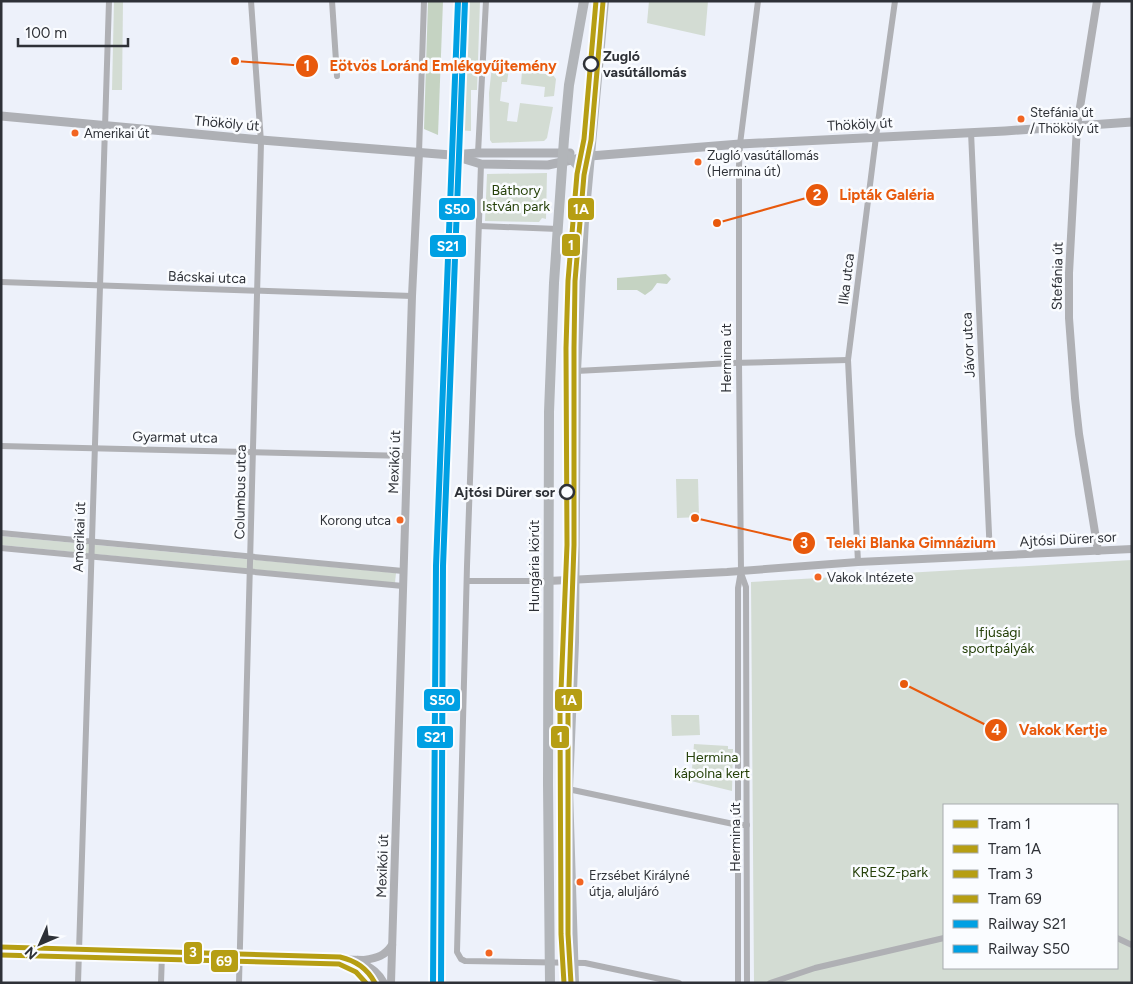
<svg xmlns="http://www.w3.org/2000/svg" width="1133" height="984" font-family="Figtree,sans-serif">
<rect width="100%" height="100%" fill="#edf1fa"/>
<g fill="#d3dcd3" fill-rule="evenodd">
<polygon points="114,1 123,1 122,90 112,90"/>
<polygon points="462,1 480,1 477,90 471,90 471,131 457,130"/>
<polygon points="649,1 708,1 705,36 647,23"/>
<polygon points="492,66 509,69 507,82 502,82 500,101 509,103 507,121 517,122 520,103 553,107 547,138 544,141 492,143 490,140 489,93"/>
<polygon points="522,71 553,75 556,79 554,96 544,97 545,87 521,84"/>
<polygon points="547,173 546,219 542,218 539,222 485,221 487,174"/>
<polygon points="574,258 578,283 571,352 570,352 568,316"/>
<polygon points="676,479 698,479 699,517 677,518"/>
<polygon points="1,536 396,573 395,583 1,545"/>
<path d="M1132,560V983H754L751,582ZM944,805H1117V968H944Z"/>
<polygon points="671,715 699,715 700,735 672,736"/>
<polygon points="694,744 728,746 728,749 733,749 732,791 691,781"/>
</g>
<g fill="#c5d3c2">
<polygon points="428,1 443,1 438,135 424,129"/>
<polygon points="666,274 671,279 667,284 657,283 652,290 645,295 637,290 617,290 617,278"/>
</g>
<g fill="none" stroke-linecap="round" stroke-linejoin="round">
<g stroke="#afb0b4" stroke-width="6">
<polyline points="332,1 337,76"/>
<polyline points="971,132 990,556"/>
<polyline points="419,153 424,1"/>
<polyline points="478,153 486,1"/>
<polyline points="481,164 467,566 457,952 461,959 465,961 585,963 679,983"/>
<polyline points="479,226 558,229"/>
<polyline points="1,282 412,296"/>
<polyline points="576,371 732,363 848,360"/>
<polyline points="1,446 407,456"/>
<polyline points="1,533 403,571"/>
<polyline points="1,548 403,586"/>
<polyline points="858,562 848,360 876,137 895,1"/>
<polyline points="741,573 746,587 747,983"/>
<polyline points="467,581 548,581"/>
<polyline points="568,789 738,825 747,825"/>
<polyline points="1117,938 1132,945"/>
<polyline points="78,983 109,1"/>
<polyline points="161,983 162,954"/>
<polyline points="239,983 261,142 251,1"/>
<polyline points="738,983 738,588 741,571 739,363 739,166 740,144 758,1"/>
<polyline points="770,983 815,968 944,938"/>
</g>
<g stroke="#afb0b4" stroke-width="8">
<polyline points="1097,1 1077,126 1069,273 1069,318 1075,398 1079,434 1098,551"/>
<polyline points="548,581 727,572 858,562 1132,549"/>
<path d="M1,947L35,951L364,960C377,958 385,956 392,945"/>
<polyline points="1,953 25,952"/>
<path d="M358,960C369,967 378,971 384,983"/>
<polyline points="391,983 412,296 419,153"/>
</g>
<g stroke="#aeb0b5" stroke-width="9">
<polyline points="1,116 261,140 451,155 478,153 570,153"/>
<polyline points="451,155 481,164 548,165 590,156 740,144 1005,131 1132,122"/>
</g>
<g stroke="#b2b5b9" stroke-width="10">
<path d="M563,153C581,164 582,170 583,190"/>
<polyline points="550,983 548,784 549,412 554,283 564,139 569,85 584,1"/>
<polyline points="574,983 568,789 574,642 576,371 584,221 604,1"/>
</g>
<g stroke="#fafcff" stroke-width="10">
<polyline id="rail-1" points="433,983 436,566 458,1"/>
</g>
<g stroke="#fafcff" stroke-width="10">
<polyline id="rail-2" points="441,983 443,566 465,1"/>
</g>
<use href="#rail-1" stroke="#00a0e3" stroke-width="6"/>
<use href="#rail-2" stroke="#00a0e3" stroke-width="6"/>
<g stroke="#fafcff" stroke-width="9">
<polyline id="tram-1" points="564,983 561,934 560,715 567,545 566,348 568,281 577,174 584,139 596,1"/>
</g>
<g stroke="#fafcff" stroke-width="9">
<polyline id="tram-2" points="571,983 568,934 568,715 574,545 574,348 575,281 584,175 591,140 603,2"/>
</g>
<g stroke="#fafcff" stroke-width="9">
<path id="tram-3" d="M1,947L340,957C356,961 367,968 375,983"/>
</g>
<g stroke="#fafcff" stroke-width="9">
<polyline id="tram-4" points="1,955 339,964 356,972 366,983"/>
</g>
<use href="#tram-1" stroke="#b69e13" stroke-width="5"/>
<use href="#tram-2" stroke="#b69e13" stroke-width="5"/>
<use href="#tram-3" stroke="#b69e13" stroke-width="5"/>
<use href="#tram-4" stroke="#b69e13" stroke-width="5"/>
</g>
<g fill="#fafcff" stroke="#2e3137" stroke-width="2.5">
<circle cx="591" cy="64" r="7"/>
<circle cx="567" cy="492" r="7"/>
</g>
<g fill="#f26522" stroke="#fafcff" stroke-width="2">
<circle cx="1021" cy="119" r="4.5"/>
<circle cx="75" cy="133" r="4.5"/>
<circle cx="698" cy="162" r="4.5"/>
<circle cx="400" cy="520" r="4.5"/>
<circle cx="818" cy="577" r="4.5"/>
<circle cx="580" cy="882" r="4.5"/>
<circle cx="489" cy="953" r="4.5"/>
</g>
<g text-anchor="middle" stroke-width="5" stroke-linejoin="round" paint-order="stroke">
<g font-size="13" fill="#2e3137" stroke="#fafcff" text-anchor="start">
<text x="1030" y="117">Stefánia út<tspan x="1030" dy="16">/ Thököly út</tspan></text>
<text x="84" y="138">Amerikai út</text>
<text x="707" y="160">Zugló vasútállomás<tspan x="707" dy="16">(Hermina út)</tspan></text>
<text x="391" y="525" text-anchor="end">Korong utca</text>
<text x="827" y="582">Vakok Intézete</text>
<text x="589" y="880">Erzsébet Királyné<tspan x="589" dy="16">útja, aluljáró</tspan></text>
</g>
<g font-size="14" font-weight="bold" fill="#2e3137" stroke="#fafcff" text-anchor="start">
<text x="603" y="61">Zugló<tspan x="603" dy="16">vasútállomás</tspan></text>
<text x="555" y="497" text-anchor="end">Ajtósi Dürer sor</text>
</g>
<g font-size="14" fill="#2e3137" stroke="#fafcff">
<text transform="translate(227 123) rotate(5)" y="5">Thököly út</text>
<text transform="translate(860 124) rotate(-3)" y="5">Thököly út</text>
<text transform="translate(1057 276) rotate(-89)" y="5">Stefánia út</text>
<text transform="translate(207 277) rotate(2)" y="5">Bácskai utca</text>
<text transform="translate(846 279) rotate(-83)" y="5">Ilka utca</text>
<text transform="translate(968 345) rotate(-93)" y="5">Jávor utca</text>
<text transform="translate(726 358) rotate(-90)" y="5">Hermina út</text>
<text transform="translate(175 437) rotate(1)" y="5">Gyarmat utca</text>
<text transform="translate(394 462) rotate(-88)" y="5">Mexikói út</text>
<text transform="translate(240 492) rotate(-89)" y="5">Columbus utca</text>
<text transform="translate(79 537) rotate(-88)" y="5">Amerikai út</text>
<text transform="translate(1068 539) rotate(-3)" y="5">Ajtósi Dürer sor</text>
<text transform="translate(534 566) rotate(-90)" y="5">Hungária körút</text>
<text transform="translate(735 837) rotate(-90)" y="5">Hermina út</text>
<text transform="translate(382 866) rotate(-88)" y="5">Mexikói út</text>
</g>
<g font-size="14" fill="#26410a" stroke="#fafcff">
<text x="516" y="195">Báthory<tspan x="516" dy="16">István park</tspan></text>
<text x="998" y="637">Ifjúsági<tspan x="998" dy="16">sportpályák</tspan></text>
<text x="712" y="762">Hermina<tspan x="712" dy="16">kápolna kert</tspan></text>
<text x="890" y="877">KRESZ-park</text>
</g>
</g>
<path fill="none" stroke="#e8590c" stroke-width="2" d="M235 61L307 66M717 223L817 195M695 518L804 543M904 684L996 730"/>
<g fill="#e8590c" stroke="#fafcff" stroke-width="2">
<circle cx="235" cy="61" r="5"/>
<circle cx="717" cy="223" r="5"/>
<circle cx="695" cy="518" r="5"/>
<circle cx="904" cy="684" r="5"/>
<circle cx="307" cy="66" r="12"/>
<circle cx="817" cy="195" r="12"/>
<circle cx="804" cy="543" r="12"/>
<circle cx="996" cy="730" r="12"/>
</g>
<g font-size="15" text-anchor="middle" font-weight="bold" fill="#fff">
<text x="307" y="71">1</text>
<text x="817" y="200">2</text>
<text x="804" y="548">3</text>
<text x="996" y="735">4</text>
</g>
<g font-size="15" text-anchor="middle" font-weight="bold" fill="#e8590c" stroke="#fafcff" stroke-width="5" stroke-linejoin="round" paint-order="stroke">
<text x="443" y="71">Eötvös Loránd Emlékgyűjtemény</text>
<text x="887" y="200">Lipták Galéria</text>
<text x="911" y="548">Teleki Blanka Gimnázium</text>
<text x="1063" y="735">Vakok Kertje</text>
</g>
<g stroke="#fafcff" stroke-width="2">
<rect x="567" y="197" width="28" height="24" rx="5" fill="#b69e13"/>
<rect x="438" y="197" width="38" height="24" rx="5" fill="#00a0e3"/>
<rect x="561" y="233" width="20" height="24" rx="5" fill="#b69e13"/>
<rect x="429" y="234" width="38" height="24" rx="5" fill="#00a0e3"/>
<rect x="423" y="688" width="38" height="24" rx="5" fill="#00a0e3"/>
<rect x="554" y="688" width="29" height="24" rx="5" fill="#b69e13"/>
<rect x="550" y="725" width="20" height="24" rx="5" fill="#b69e13"/>
<rect x="416" y="725" width="38" height="24" rx="5" fill="#00a0e3"/>
<rect x="183" y="941" width="20" height="24" rx="5" fill="#b69e13"/>
<rect x="210" y="949" width="29" height="24" rx="5" fill="#b69e13"/>
</g>
<g font-size="14" text-anchor="middle" font-weight="bold" fill="#fff">
<text x="581" y="214">1A</text>
<text x="457" y="214">S50</text>
<text x="571" y="250">1</text>
<text x="448" y="251">S21</text>
<text x="442" y="705">S50</text>
<text x="569" y="705">1A</text>
<text x="560" y="742">1</text>
<text x="435" y="742">S21</text>
<text x="193" y="957">3</text>
<text x="224" y="966">69</text>
</g>
<rect width="1133" height="984" fill="none" stroke="#2e3137" stroke-width="5"/>
<rect x="943" y="804" width="175" height="165" fill="#fafcff" stroke="#a8abaf"/>
<rect x="953" y="820" width="25" height="8" fill="#b69e13" stroke="#a8abaf"/>
<text x="988" y="829" font-size="15" fill="#2e3137">Tram 1</text>
<rect x="953" y="845" width="25" height="8" fill="#b69e13" stroke="#a8abaf"/>
<text x="988" y="854" font-size="15" fill="#2e3137">Tram 1A</text>
<rect x="953" y="870" width="25" height="8" fill="#b69e13" stroke="#a8abaf"/>
<text x="988" y="879" font-size="15" fill="#2e3137">Tram 3</text>
<rect x="953" y="895" width="25" height="8" fill="#b69e13" stroke="#a8abaf"/>
<text x="988" y="904" font-size="15" fill="#2e3137">Tram 69</text>
<rect x="953" y="920" width="25" height="8" fill="#00a0e3" stroke="#a8abaf"/>
<text x="988" y="929" font-size="15" fill="#2e3137">Railway S21</text>
<rect x="953" y="945" width="25" height="8" fill="#00a0e3" stroke="#a8abaf"/>
<text x="988" y="954" font-size="15" fill="#2e3137">Railway S50</text>
<g transform="translate(40 944) rotate(225)" stroke="#fafcff" stroke-width="4" paint-order="stroke">
<path d="M0-4L9 19L0 12L-9 19Z" fill="#2e3137"/>
<text y="-8" font-size="14" font-weight="bold" text-anchor="middle" fill="#2e3137">N</text>
</g>
<path d="M18 38v8h110v-8" fill="none" stroke="#2e3137" stroke-width="2.5"/>
<text x="25" y="38" font-size="15" fill="#2e3137" stroke="#fafcff" stroke-width="4" paint-order="stroke">100 m</text>
</svg>
